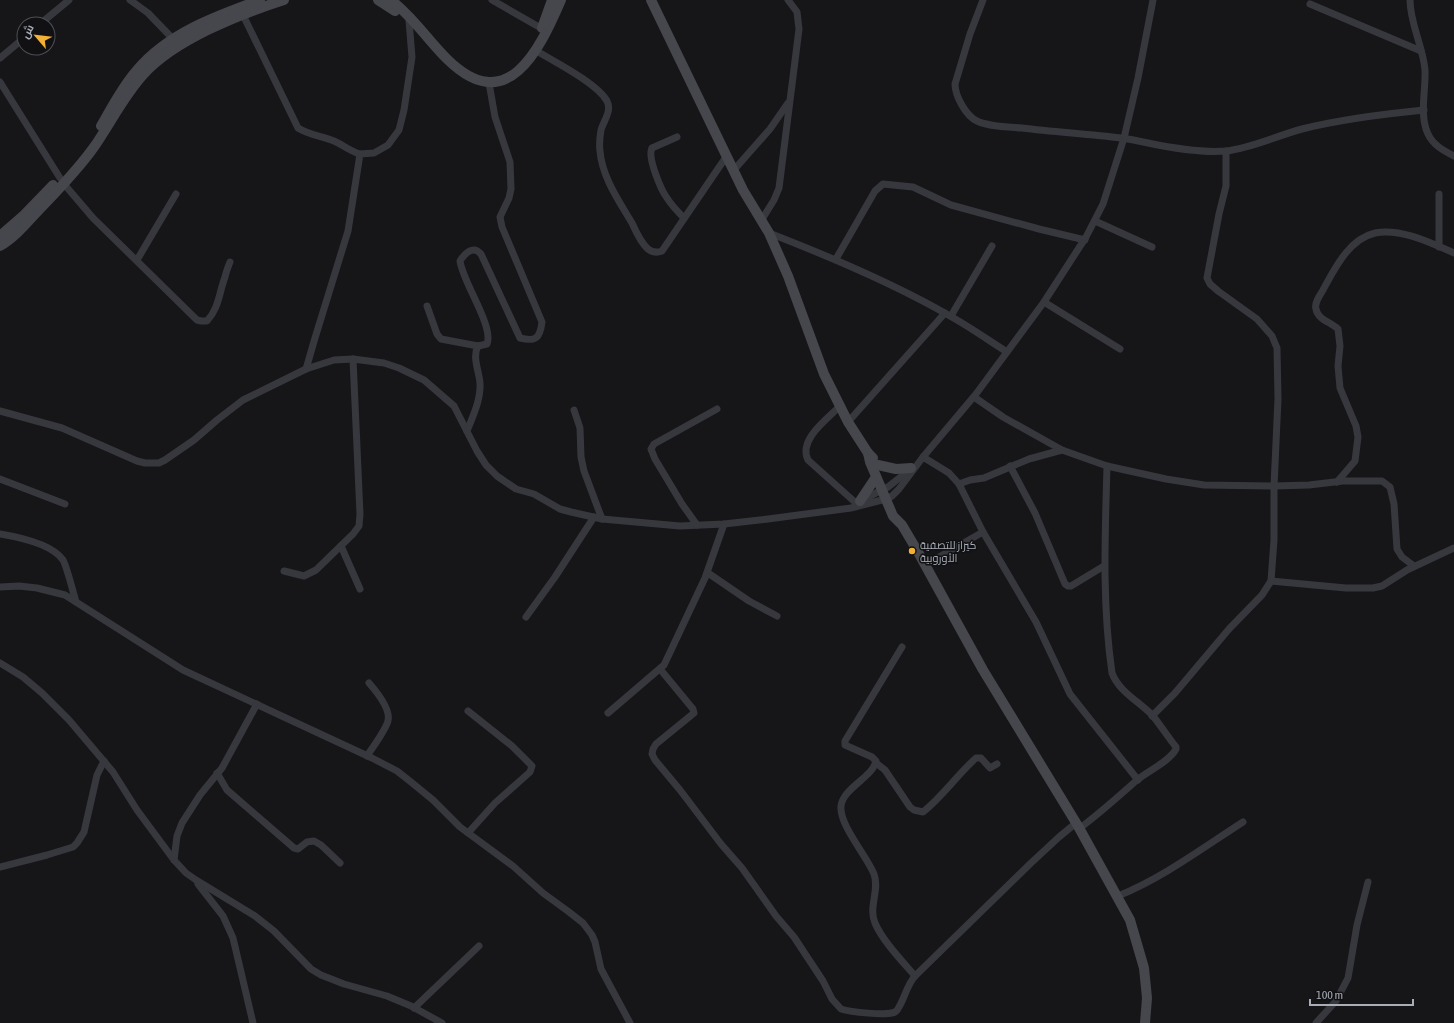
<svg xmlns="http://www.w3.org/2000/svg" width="1454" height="1023" font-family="'Asap Condensed',Cairo,sans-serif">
<rect width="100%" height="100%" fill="#161618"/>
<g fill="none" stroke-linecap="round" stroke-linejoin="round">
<g stroke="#37383d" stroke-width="7">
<polyline points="130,0 148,13 173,39"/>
<polyline points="492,0 546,31"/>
<path d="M983,0L970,34L955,84C955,96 966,116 977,121C990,127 1008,127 1022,128C1055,132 1088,134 1121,138C1130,139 1139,141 1148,143C1172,148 1202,153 1226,151C1252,148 1276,136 1302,129C1342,119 1383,114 1424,110"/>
<path d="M1410,0C1410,24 1423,46 1425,70C1426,90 1419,115 1428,134C1433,145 1444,151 1454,156"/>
<polyline points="1310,4 1421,51"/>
<path d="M243,15L298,128C309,135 322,136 334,141C343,145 350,151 360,154"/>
<polyline points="40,24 69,0"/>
<path d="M535,50C553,61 597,83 607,101C612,111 604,120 601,130C600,136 599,144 600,151C602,177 619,201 632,223C636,232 641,243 648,249C653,253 657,253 662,251L726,157"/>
<polyline points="0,58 24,38"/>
<polyline points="0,82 60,178"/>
<path d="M677,137L652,148C647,157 661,190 667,198C672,206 678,212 684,218"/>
<polyline points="733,171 770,129 788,103"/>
<path d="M64,184L93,218L197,320L201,321H207C219,308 219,293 225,277C226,272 228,267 230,262"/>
<polyline points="761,221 774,200 779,188 799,29 797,12 788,0"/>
<polyline points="1095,221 1152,247"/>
<path d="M769,233C831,257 893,283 950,316C970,327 988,340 1007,352"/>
<polyline points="1439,247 1439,194"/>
<polyline points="836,259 875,191 883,184 913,187 951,205 1039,229 1085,240"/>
<polyline points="137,260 176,194"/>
<polyline points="1044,302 1120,349"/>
<polyline points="427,306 437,334 441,339 478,346"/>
<polyline points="951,316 992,246"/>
<polyline points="306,369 315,338 348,231 360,154 374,153 388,145 399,130 404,110 412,57 409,21 411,17"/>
<polyline points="974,397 1003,417 1062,450 1107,466 1166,479 1204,485 1274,486 1309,485 1343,481 1382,481 1390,487 1394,504 1397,549 1402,557 1414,566"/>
<path d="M839,407C827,419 798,440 808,460L857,504"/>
<polyline points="574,410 580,428 581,457 584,471 602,519"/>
<polyline points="0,411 62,428 137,461 145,463 159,463 165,460 194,440 217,420 243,400 306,369 334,360 353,359 384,363 399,368 424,380 454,406 477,451 486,465 497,476 516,489 534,494 560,509 571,512 602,519 680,526 724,524 768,519 851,508 886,499 892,496 899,489 923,457 976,394 1044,302 1086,237 1103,204 1124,138 1138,78 1153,0"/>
<polyline points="848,422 945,313"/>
<path d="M467,431C473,416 481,399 480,383C479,371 472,357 478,346L487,344C494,326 463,283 460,261C465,253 473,245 481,254L520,338C536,342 540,338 542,322L502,227L500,217L509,198L511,189L510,162L495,117L489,83"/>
<polyline points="923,457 949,473 959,484 983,532 1036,622 1070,694 1138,780"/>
<polyline points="1010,466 1035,513 1065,584 1068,586 1071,586 1104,566"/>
<polyline points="0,479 65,504"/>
<path d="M1337,482L1355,461L1358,437L1356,426L1340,388L1338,366L1340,346L1338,329C1331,322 1318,320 1316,309C1314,303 1320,295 1323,290C1335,268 1349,239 1375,233C1401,228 1431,243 1454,253"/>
<polyline points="959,484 970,480 984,478 1029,459 1062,450"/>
<polyline points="862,500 888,487 912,468"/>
<polyline points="697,525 682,504 655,459 651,449 654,444 717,409"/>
<path d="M0,534C18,537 52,544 63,560C67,567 73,592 76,602"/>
<polyline points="341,546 360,589"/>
<polyline points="925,565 983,532"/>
<polyline points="284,571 304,576 316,570 353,534 359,526 360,514 353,359"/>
<polyline points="708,573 749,601 777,616"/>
<polyline points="1271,581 1346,588 1373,588 1382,586 1407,570 1454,548"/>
<polyline points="0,587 19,586 37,588 65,595 183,670 372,758 397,771 411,782 433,800 460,827 513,866 543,893 569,912 583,923 592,935 595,942 601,969 630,1023"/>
<polyline points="526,617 555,577 594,517"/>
<path d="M902,647L845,741V745L872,757L876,761C873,777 843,788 841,806C839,825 867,856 874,874C880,890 868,907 875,923C882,940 902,961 915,976"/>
<polyline points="0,663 23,677 42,693 69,720 113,772 137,810 174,860 186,873 196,880 255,916 274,931 311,969 321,975 344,984 387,996 411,1006 442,1023"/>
<path d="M660,669L693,709L694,713L656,744L653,749L652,754L655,760L680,790L721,844L742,868L776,916L794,937L823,981L832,999L841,1009C850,1012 887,1016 895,1012C897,1011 898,1009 899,1007C905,997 907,985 915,976L1031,863L1059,837L1076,823"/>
<polyline points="608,713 664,665 705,578 724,524"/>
<polyline points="1152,716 1175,693 1229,629 1262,595 1271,581 1274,540 1274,486 1278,399 1277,348 1272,336 1257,319 1218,291 1210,284 1207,278 1219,214 1226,186 1226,151"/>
<path d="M367,756C373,747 385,731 388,721C391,709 376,691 369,683"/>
<path d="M876,763L885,770L910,807L914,810L923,812C943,796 957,775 976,758H981L990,768L997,764"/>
<polyline points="217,773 227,790 294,848 298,849 307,842 314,841 321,845 340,863"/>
<path d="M1080,828C1100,813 1118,797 1137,780C1148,771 1170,761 1176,749V747C1168,737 1161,726 1153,716C1140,702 1119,692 1112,673C1102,604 1105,535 1107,466"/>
<polyline points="468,833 495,803 530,772 532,766 512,746 468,711"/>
<polyline points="174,860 177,836 182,823 200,795 222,768 257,704"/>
<polyline points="0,867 47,855 73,847 77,843 84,832 97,775 104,761"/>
<polyline points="198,884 223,916 233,938 253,1023"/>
<path d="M1118,896C1164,877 1201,849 1243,822"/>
<polyline points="414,1008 479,946"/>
<polyline points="1316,1023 1336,1001 1348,978 1357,925 1368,882"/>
</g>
<g stroke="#45474d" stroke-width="10">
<polyline points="378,0 395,11"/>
<path d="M391,0C413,17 428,40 447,59C507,118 539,51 561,0"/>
<polyline points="651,0 743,190 769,233 788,276 824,374 848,422 868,453 873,458"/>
<polyline points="542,28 552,0"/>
<path d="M101,126C112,107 122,87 137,70C168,33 216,16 260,0"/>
<polyline points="0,236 24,215 53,185"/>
<path d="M0,246C14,238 25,225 36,213C56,192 77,171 94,147C110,124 124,96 143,75C174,40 240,14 284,0"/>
<polyline points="868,453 870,462 893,516 902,525 918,552 983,670 1078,826 1130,920 1144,968 1147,998 1145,1023"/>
<polyline points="878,465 896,469 911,468"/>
<polyline points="860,501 876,477"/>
</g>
</g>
<circle fill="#f2b134" stroke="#111113" stroke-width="1.5" cx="912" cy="551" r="4"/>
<g text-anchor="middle" stroke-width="3" stroke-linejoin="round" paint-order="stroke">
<g font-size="11" fill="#a8adb8" stroke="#111113" text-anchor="start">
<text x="920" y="549">كيراز للتصفية<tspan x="920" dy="13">الأوروبية</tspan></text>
</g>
</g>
<g transform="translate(36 36) rotate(298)"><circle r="19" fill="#111113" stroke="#4d4f55"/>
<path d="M0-3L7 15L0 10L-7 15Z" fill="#f2b134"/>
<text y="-6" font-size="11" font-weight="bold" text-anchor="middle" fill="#a8adb8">ش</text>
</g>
<path d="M1310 999v6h103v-6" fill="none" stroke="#a8adb8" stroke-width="2"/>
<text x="1316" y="999" font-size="12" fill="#a8adb8" stroke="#111113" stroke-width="3" paint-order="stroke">100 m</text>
</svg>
